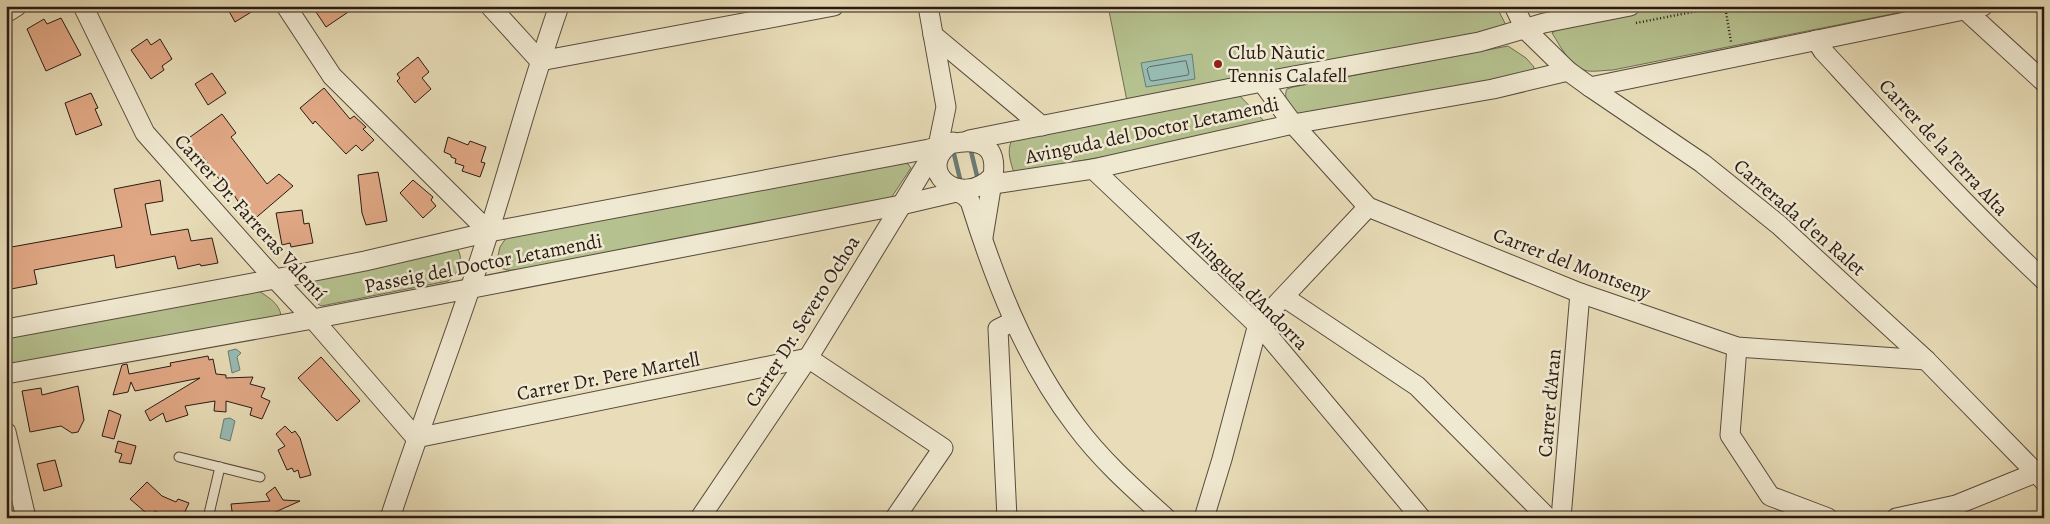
<svg xmlns="http://www.w3.org/2000/svg" width="2050" height="524" font-family="Alegreya,serif">
<rect width="100%" height="100%" fill="#e8ddb8"/>
<filter id="stains"><feTurbulence type="fractalNoise" baseFrequency=".004" numOctaves="4"/><feColorMatrix values="0 0 0 0 .2 0 0 0 0 .09 0 0 0 0 .02 0 0 0 .5 -.17"/></filter>
<radialGradient id="worn" r=".72"><stop offset=".6" stop-color="#630" stop-opacity="0"/><stop offset="1" stop-color="#630" stop-opacity=".3"/></radialGradient>
<g fill="#b5c18f" stroke="#6e6e52">
<polygon points="1108,6 1496,6 1507,27 1127,101"/>
<path d="M1662,6H1932L1613,70C1605,70 1595,72 1588,71C1570,67 1561,47 1552,33L1563,26Z"/>
<path d="M1508,46L1526,58L1534,67L1533,73L1297,116C1292,108 1282,99 1287,89L1293,87Z"/>
<path d="M1239,95L1264,121L1256,129L1014,173C1011,163 1006,151 1012,140Z"/>
<path d="M903,162L908,164L911,168L891,198L532,268C521,269 504,274 496,264L500,247L506,238Z"/>
<path d="M452,249L458,250C464,260 458,275 448,281L321,306L313,300L305,280Z"/>
<path d="M256,289C266,296 280,303 281,316L15,363L8,360L6,335Z"/>
</g>
<g fill="#97bbb3" stroke="#6b7b74">
<polygon points="1192,54 1195,79 1146,87 1141,63"/>
<polygon points="236,349 241,353 237,357 240,370 232,373 228,351"/>
<polygon points="230,418 235,421 230,441 220,438 224,419"/>
</g>
<g fill="none" stroke-linecap="round" stroke-linejoin="round">
<polygon stroke="#606a64" stroke-width="1" points="1186,61 1189,73 1188,75 1152,81 1150,80 1147,69 1149,67"/>
<g stroke="#6b7b74" stroke-width="4.5">
<polyline points="970,147 978,180"/>
<polyline points="953,150 961,183"/>
</g>
</g>
<g fill="#e1a885" stroke="#281a15">
<polygon points="226,6 261,6 235,22"/>
<polygon points="312,6 357,6 326,27"/>
<polygon points="61,18 81,55 46,71 27,29 44,19 47,24"/>
<polygon points="147,39 151,45 160,39 172,59 162,66 164,70 151,79 131,50"/>
<polygon points="418,57 429,72 422,78 431,89 415,103 397,81 400,78 397,74"/>
<polygon points="212,73 226,93 208,105 195,84"/>
<polygon points="324,88 350,119 354,116 366,127 363,129 374,140 362,151 356,145 346,154 315,121 313,124 300,108"/>
<polygon points="91,93 98,108 95,109 102,125 76,135 65,103"/>
<polygon points="222,114 236,133 231,137 267,184 279,174 293,186 251,222 229,187 227,190 203,157 200,159 186,140"/>
<polygon points="448,137 468,145 470,141 486,147 481,162 485,163 480,177 462,171 464,166 455,163 456,159 451,157 451,155 444,152"/>
<polygon points="378,172 387,221 366,225 362,213 358,175"/>
<polygon points="160,180 163,201 145,204 151,235 188,229 191,241 212,238 218,263 201,266 200,264 178,269 175,256 116,268 114,255 34,270 37,284 6,290 6,248 122,227 114,189"/>
<polygon points="413,180 433,197 431,200 436,206 423,218 400,193"/>
<polygon points="302,210 304,224 309,223 313,243 291,247 290,243 282,245 276,213"/>
<polygon points="208,356 209,360 213,359 216,374 226,375 226,378 253,377 250,384 265,388 261,397 270,401 262,419 250,415 252,408 226,401 226,412 214,411 215,401 185,406 188,415 166,422 163,413 150,421 145,411 200,378 135,391 131,382 128,392 113,395 122,365 127,364 129,374 171,366 170,363"/>
<polygon points="321,357 360,401 337,421 298,378"/>
<polygon points="78,386 84,420 78,432 72,433 61,426 30,432 22,391 41,388 42,395"/>
<polygon points="109,410 121,415 114,439 102,436"/>
<polygon points="285,426 292,433 295,431 300,438 311,475 300,478 298,470 294,472 292,468 287,470 278,450 285,446 276,434"/>
<polygon points="118,441 136,446 131,464 119,462 122,454 115,452"/>
<polygon points="55,460 62,486 44,491 37,464"/>
<polygon points="147,482 162,496 176,502 178,499 189,503 182,518 169,518 155,511 151,517 130,499"/>
<polygon points="275,487 283,500 300,501 262,518 233,518 231,504 270,501 266,494"/>
</g>
<g fill="none" stroke-linecap="round" stroke-linejoin="round">
<g stroke="#584b3e" stroke-width="11">
<g id="lane">
<polyline points="179,457 260,477"/>
<polyline points="208,518 220,467"/>
</g>
</g>
<g stroke="#584b3e" stroke-width="21">
<g id="street">
<polyline points="83,6 145,133 264,267 313,319 416,438 808,358 943,448 895,518"/>
<polyline points="286,6 332,76 489,232"/>
<polyline points="490,6 540,61 834,6"/>
<polyline points="928,6 946,107 938,146 937,157"/>
<polyline points="1514,6 1525,29 1568,71 1590,87 1702,163 1779,225 1926,360 2044,481"/>
<polyline points="1961,6 2044,82"/>
<polyline points="6,13 17,6"/>
<polyline points="933,35 1042,126"/>
<path d="M1816,40L1823,51C1895,129 1966,207 2044,280"/>
<polyline points="1262,82 1293,124 1368,207 1580,293 1737,347 1926,360"/>
<polyline points="1590,87 1983,6"/>
<polyline points="969,140 1262,82 1479,42 1544,23 1630,6"/>
<polyline points="1093,169 1266,333 1421,518"/>
<polyline points="980,186 1093,169 1293,124 1493,89 1568,71"/>
<path d="M951,188L965,196L970,201C995,281 1025,359 1076,426C1102,461 1134,489 1166,518"/>
<polyline points="983,237 993,176"/>
<polyline points="1284,297 1417,386 1548,518"/>
<path d="M6,329L275,279L365,261L489,232L929,149C957,141 1000,130 993,176C959,211 912,168 953,142"/>
<polyline points="1737,347 1730,435 1770,496 1828,518"/>
<polyline points="6,374 313,319 901,205 965,190"/>
<polyline points="6,432 26,518"/>
<path d="M390,518C419,429 453,342 482,253C509,171 530,88 559,6"/>
<polyline points="700,518 808,358 937,147"/>
<polyline points="1007,518 998,329 1014,321"/>
<polyline points="1204,518 1222,459 1258,324 1368,207"/>
<polyline points="1561,518 1580,293"/>
<polyline points="1896,518 1956,505 2035,473"/>
</g>
</g>
<g stroke="#281a15" stroke-width="2.5" stroke-dasharray="1 2.5" stroke-linecap="butt">
<polyline points="1725,6 1731,42"/>
<polyline points="1636,23 1723,6"/>
</g>
<use href="#lane" stroke="#f0e9d1" stroke-width="9"/>
<use href="#street" stroke="#f0e9d1" stroke-width="19"/>
</g>
<circle fill="#8f2418" stroke="#f0e9d1" stroke-width="2" cx="1218" cy="64" r="5"/>
<g text-anchor="middle" stroke-width="5" stroke-linejoin="round" paint-order="stroke">
<g font-size="20" fill="#281a15" stroke="#f0e9d1" text-anchor="start">
<text x="1228" y="59">Club Nàutic<tspan x="1228" dy="23">Tennis Calafell</tspan></text>
</g>
<g font-size="20" fill="#281a15" stroke="#f0e9d1">
<text transform="translate(1152 130) rotate(-12)" y="7">Avinguda del Doctor Letamendi</text>
<text transform="translate(1944 147) rotate(47)" y="7">Carrer de la Terra Alta</text>
<text transform="translate(251 217) rotate(48)" y="7">Carrer Dr. Farreras Valentí</text>
<text transform="translate(1800 217) rotate(41)" y="7">Carrerada d'en Ralet</text>
<text transform="translate(483 263) rotate(-11)" y="7">Passeig del Doctor Letamendi</text>
<text transform="translate(1572 263) rotate(21)" y="7">Carrer del Montseny</text>
<text transform="translate(1248 289) rotate(45)" y="7">Avinguda d'Andorra</text>
<text transform="translate(802 321) rotate(-58)" y="7">Carrer Dr. Severo Ochoa</text>
<text transform="translate(608 376) rotate(-11)" y="7">Carrer Dr. Pere Martell</text>
<text transform="translate(1549 403) rotate(-85)" y="7">Carrer d'Aran</text>
</g>
</g>
<rect width="2050" height="524" fill="none" stroke="#e8ddb8" stroke-width="25"/>
<rect x="8" y="8" width="2035" height="509" fill="none" stroke="#281a15" stroke-width="2.5"/>
<rect x="12" y="12" width="2025" height="499" fill="none" stroke="#281a15"/>
<rect width="100%" height="100%" filter="url(#stains)"/>
<rect width="100%" height="100%" fill="url(#worn)"/>
</svg>
